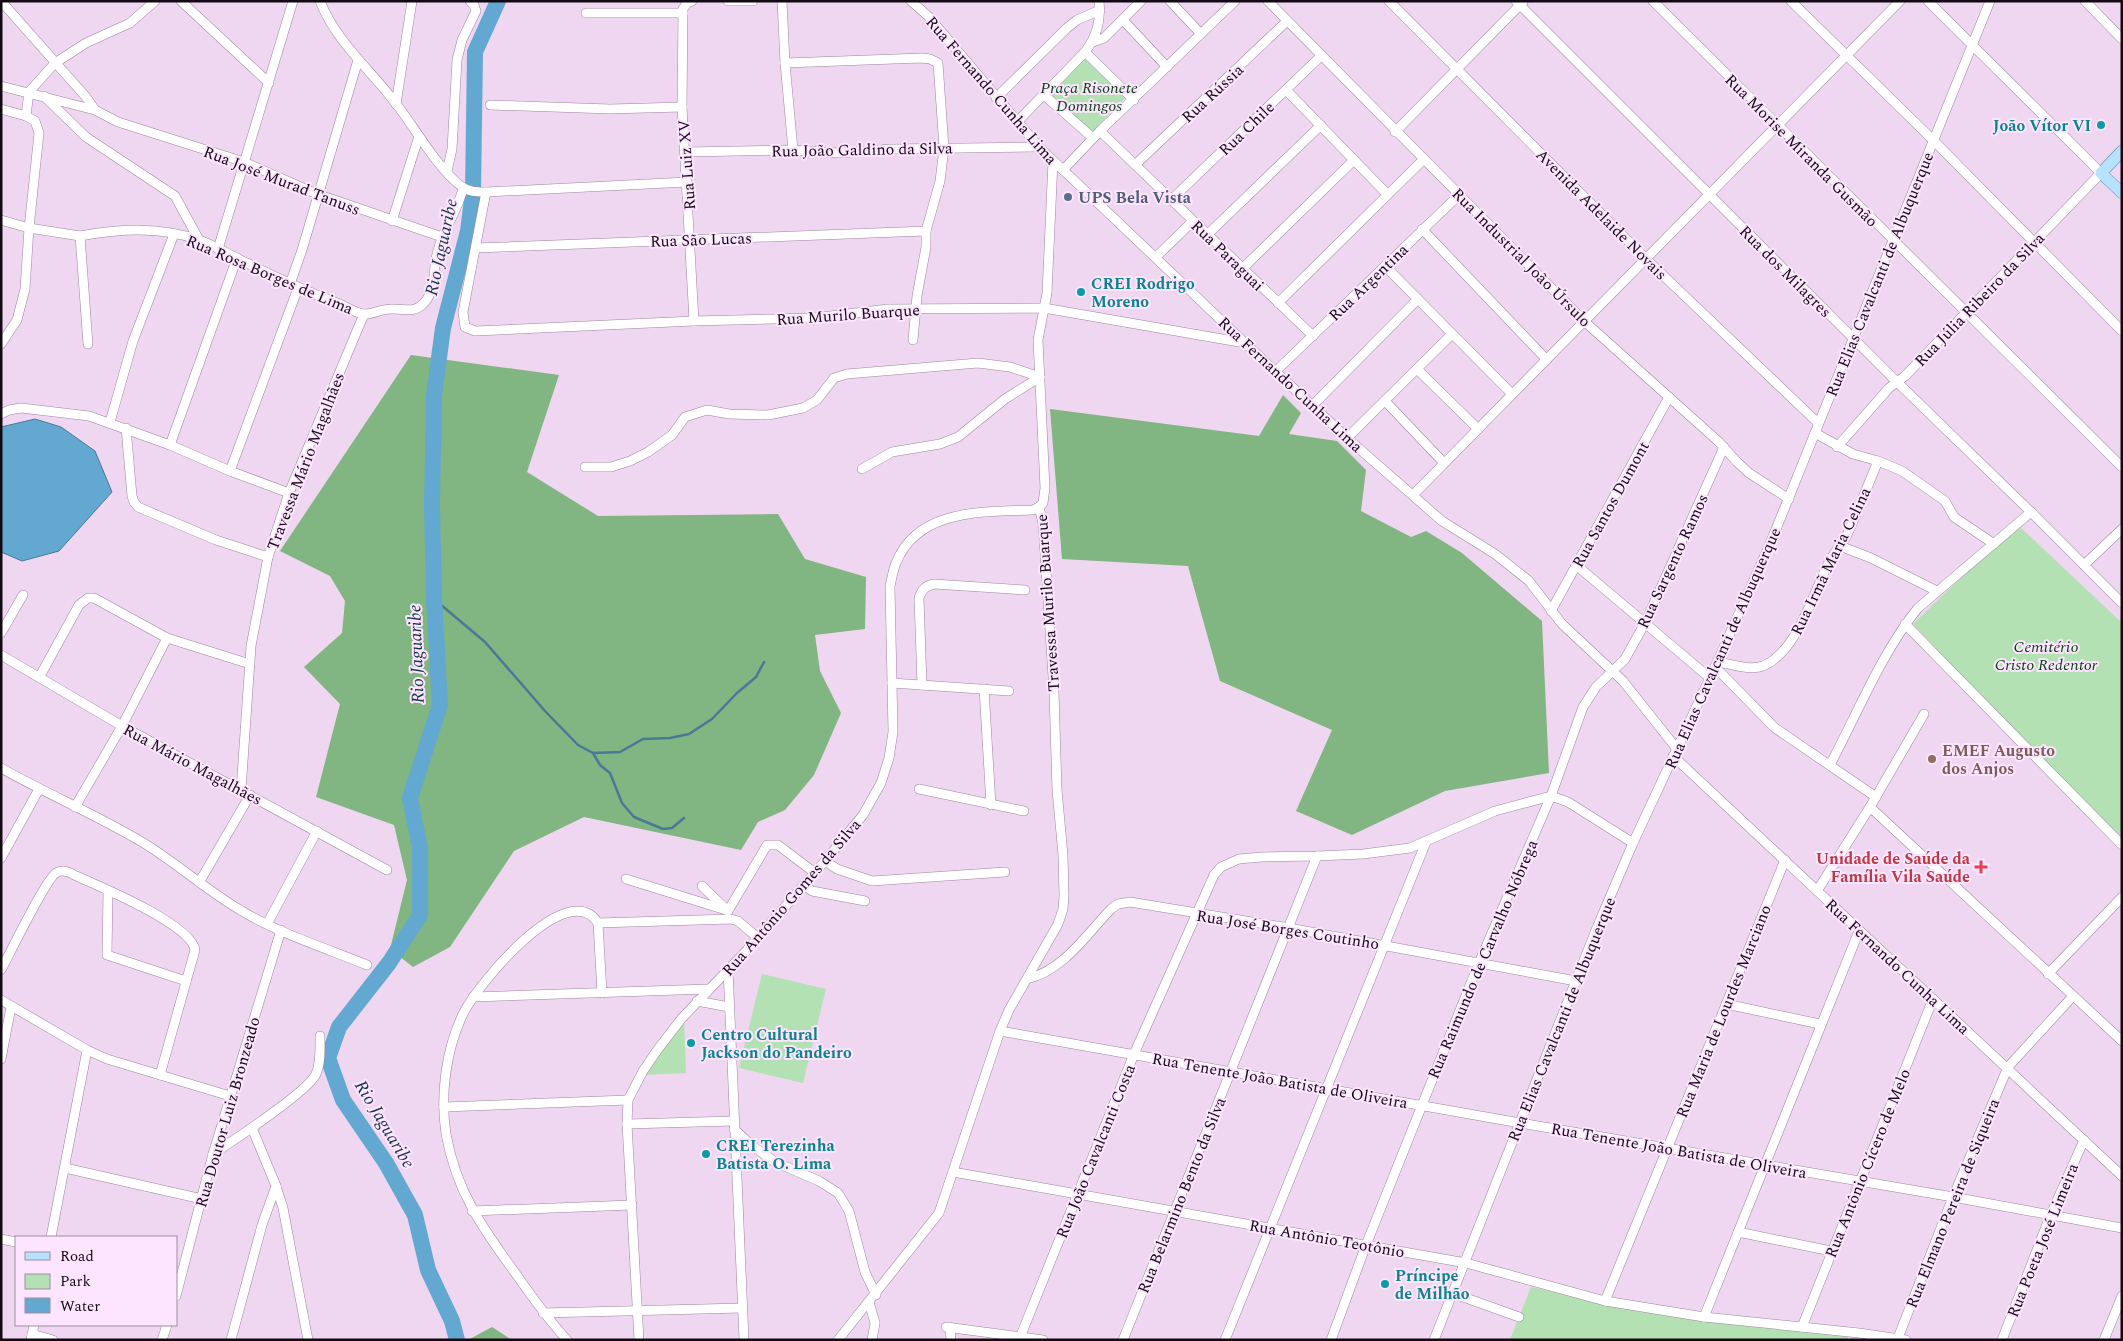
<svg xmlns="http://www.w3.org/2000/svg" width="2123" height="1341" font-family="Spectral,serif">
<rect width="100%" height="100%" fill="#efd6f1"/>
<g fill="#b3e1b3">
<polygon points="1085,59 1125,98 1091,133 1050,94"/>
<polygon points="2017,524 2122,623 2122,845 1913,624"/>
<polygon points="762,974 826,989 803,1083 739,1068"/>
<polygon points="684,1019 686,1073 643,1075"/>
<polygon points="1531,1287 1675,1316 1848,1334 1848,1340 1510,1340"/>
</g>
<g fill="#81b582">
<polygon points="411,355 559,375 527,472 598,516 778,514 805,559 866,577 865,629 815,635 820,671 841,713 814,775 785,810 758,822 741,850 584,817 514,851 450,947 413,967 390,949 407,880 394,825 316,797 340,704 304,667 342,633 345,601 330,576 280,551"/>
<polygon points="1283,395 1301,413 1289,434 1337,441 1366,470 1361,511 1411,537 1426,531 1462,553 1542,621 1549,773 1445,791 1352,835 1296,811 1332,730 1220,681 1188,566 1062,559 1050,409 1259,436"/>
<polygon points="492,1327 512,1340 468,1340"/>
</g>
<polygon fill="#62a8d0" stroke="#4a7997" points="35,419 61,427 95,451 112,492 59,551 22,561 1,552 1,427"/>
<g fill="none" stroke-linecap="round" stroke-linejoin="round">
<g stroke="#4a7997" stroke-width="2.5">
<polyline points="434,599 485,642 545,711 578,745 593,753 620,752 643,739 670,738 689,734 712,719 737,693 756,677 764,662"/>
<polyline points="593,753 600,765 610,773 622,803 634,817 663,829 672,828 684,818"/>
</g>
<polyline stroke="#62a8d0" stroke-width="16" points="457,1340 452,1321 428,1270 415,1215 386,1163 343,1100 328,1058 339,1027 389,963 420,915 420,848 410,798 440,705 434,599 432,505 434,395 443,328 468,231 473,192 475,52 498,1"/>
<g stroke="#9d869f" stroke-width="10">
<g id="minor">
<polyline points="1,1 86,97 95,110"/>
<polyline points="181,1 269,83"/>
<path d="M320,1C336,42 371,70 397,105C415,128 438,169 461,186C468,192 477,192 486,192L687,182"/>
<polyline points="692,1 687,3 683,9 682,107 694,321"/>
<polyline points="728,1 753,1"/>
<polyline points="782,1 785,63 793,150"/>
<polyline points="911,1 928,16 1039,147 1245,343 1347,438 1442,521 1495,554 1529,581 1562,624 1623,681 1677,749"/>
<polyline points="1170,1 1201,34"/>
<polyline points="1268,1 1584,321 1719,442 1737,462 1749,473 1789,499"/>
<polyline points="1389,1 1646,259 1818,423"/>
<polyline points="1516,1 1897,382 2031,512 2122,603"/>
<polyline points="1653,1 2122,467"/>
<polyline points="1791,1 1933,140 2122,331"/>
<polyline points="2085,1 2122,39"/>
<polyline points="586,13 683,13"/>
<polyline points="1123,20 1167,67"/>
<polyline points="1093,42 1104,38 1141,1"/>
<polyline points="1085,52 1134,100"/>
<polyline points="785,63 922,58 930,59 938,63 944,148 940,181 926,231 926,247 917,296 913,340"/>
<polyline points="1,86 95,110 118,122 244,162 317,194 442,237"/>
<polyline points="1286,90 1387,194"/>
<polyline points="1044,95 1093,138"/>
<polyline points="44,96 86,137 175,196 199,240"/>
<polyline points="996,98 1067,28 1077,20 1100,10"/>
<polyline points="396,104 412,1"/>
<polyline points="490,105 610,109 682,107"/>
<polyline points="1,109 26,116"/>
<path d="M1017,122L1085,52C1097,36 1101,21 1099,1"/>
<polyline points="1100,131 1313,336"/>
<polyline points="1395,132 1523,2"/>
<polyline points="686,152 793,150 839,153 892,149 1039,147"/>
<polyline points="1136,164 1287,21"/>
<polyline points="1063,170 1100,131 1235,1"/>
<polyline points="447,171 452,149 457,60 462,40 476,11 474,5 470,1"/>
<polyline points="486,192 463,312 465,327 475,331 694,321 814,318 888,309 1044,308 1245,343"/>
<polyline points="1171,200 1321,56"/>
<polyline points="1,220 29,228 80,236 88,344"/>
<polyline points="392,221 419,136"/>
<polyline points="1422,229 1547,360"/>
<polyline points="1207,235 1321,125"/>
<path d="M80,236C120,229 160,226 199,240C216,246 231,256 247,263C277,278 306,291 337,303C345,306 357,314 365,314C373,314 382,309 391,309C403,308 413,314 423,304C436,292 433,270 437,254C442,230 458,212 463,188"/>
<polyline points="476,248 926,231"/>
<polyline points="218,249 293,1"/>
<polyline points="1156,257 1193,221"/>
<polyline points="1385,266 1512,394"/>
<polyline points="1243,268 1354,160"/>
<polyline points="290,284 302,250 358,60"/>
<polyline points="1278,303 1424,159"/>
<polyline points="1,344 17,320 25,289 29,228 39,133 35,121 26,116 29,92 55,63 86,43 130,23 155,1"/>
<polyline points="1417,369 1478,429"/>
<polyline points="1276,371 1460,194"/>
<polyline points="1385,401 1444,463"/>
<polyline points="1313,405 1418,299"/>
<polyline points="1,414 9,410 21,408 89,416 170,445 230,471 289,493"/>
<polyline points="110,422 133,341 174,234"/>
<polyline points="126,428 132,496 134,502 138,507 216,540 268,557"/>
<polyline points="1815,433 1853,454 1878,461 1902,471 1945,501 1954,517 1994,544"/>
<polyline points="1347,438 1452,334"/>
<polyline points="170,445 237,258"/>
<polyline points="1837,447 1889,388 1905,376 2101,173 1928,1"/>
<polyline points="585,467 611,467 630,461 648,452 672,435 685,417 707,410 729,414 768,415 803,408 817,400 834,378 847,374 978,363 1010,367 1040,377"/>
<polyline points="862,469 892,452 940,444 958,437 1005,399 1040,377"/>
<polyline points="230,471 298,288"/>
<polyline points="1413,495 1900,1"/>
<polyline points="1840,546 1871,558 1937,591"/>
<polyline points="1576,565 1710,678"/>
<polyline points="2084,565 2122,529"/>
<polyline points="1551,611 1669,397"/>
<polyline points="1905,624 2122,845"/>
<polyline points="1,633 23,595"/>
<polyline points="1,655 122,726 387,870"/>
<path d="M1718,662C1731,664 1750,671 1763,666C1797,652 1813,594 1828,564C1833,553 1842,545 1847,535C1858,511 1868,485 1878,461"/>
<polyline points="1715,667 1775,728 1876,797"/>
<polyline points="40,676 79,605 88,598 94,598 167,638 250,664"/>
<polyline points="892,683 1009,691"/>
<path d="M922,685L919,598C922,589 925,586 934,584L1025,590"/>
<polyline points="984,689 991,805"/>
<polyline points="1673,756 2122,1176"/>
<path d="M1830,765C1857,714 1882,652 1918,608L2031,512"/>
<path d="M1,768C47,794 97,815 142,842C177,863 207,891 242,911C278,933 328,949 367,965"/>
<polyline points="919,789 1024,811"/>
<polyline points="241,790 251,646 268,557 289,493 364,314"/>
<polyline points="75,807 122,726 167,638"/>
<polyline points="1870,807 2122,1041"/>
<polyline points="1,858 39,789"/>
<polyline points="825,861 837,869 872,881 1005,872"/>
<polyline points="626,879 726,910"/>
<polyline points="200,881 250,795"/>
<polyline points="804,885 812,891 865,901"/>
<polyline points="702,886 728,911 767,845 778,845 815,873"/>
<polyline points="108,891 107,955 186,981"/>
<polyline points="1817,891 1870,807 1924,714"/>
<polyline points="598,923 731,919 738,921 758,938"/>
<polyline points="598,923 602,993"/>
<polyline points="267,924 317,831"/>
<polyline points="728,969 744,1340"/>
<path d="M1,970C9,955 46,879 56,873C62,869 69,872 74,875C99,886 191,924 195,950L160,1075"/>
<polyline points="2048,974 2122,897"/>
<path d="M1027,979C1064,970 1086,935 1111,909L1118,904L1130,902L1289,928L1576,981"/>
<polyline points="473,997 708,989"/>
<polyline points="1,1000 87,1050 107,1059 230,1096"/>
<polyline points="697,1001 729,1007"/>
<polyline points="1726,1004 1820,1024"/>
<polyline points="1000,1031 1520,1123 1953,1197 2122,1228"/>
<polyline points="1,1059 11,1007"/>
<polyline points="444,1107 628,1100"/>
<polyline points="627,1124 734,1121"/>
<polyline points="252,1128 276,1186 283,1208 308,1340"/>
<polyline points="734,1129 750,1144 775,1162 819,1181 838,1193 849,1211 865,1272 876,1295"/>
<path d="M213,1154C231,1142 309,1091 316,1074C321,1063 320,1048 320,1036"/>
<polyline points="65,1168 202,1199"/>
<polyline points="953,1172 1466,1263 1605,1301 1704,1317 1859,1333 1906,1340"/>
<polyline points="472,1211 632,1205"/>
<polyline points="1738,1232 1831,1251"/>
<polyline points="51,1237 87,1050"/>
<polyline points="1,1239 16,1242"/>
<polyline points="1452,1293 1519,1317"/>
<polyline points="176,1296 213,1154 281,930"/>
<polyline points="1605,1301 1785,860"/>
<polyline points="869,1302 875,1323 872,1340"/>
<polyline points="543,1313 742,1308"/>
<polyline points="1704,1317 1859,931"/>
<polyline points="946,1327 1043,1340"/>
<polyline points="950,1327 951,1340"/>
<polyline points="1802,1327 1933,999"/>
<polyline points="32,1334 53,1340"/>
<polyline points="1021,1335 1134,1054 1214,875 1221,867 1239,859 1262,857 1317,856 1363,854 1410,848 1495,811 1551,796 1568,802 1633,843"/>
<polyline points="1898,1338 1953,1197 2008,1067 2073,996"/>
<polyline points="31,1340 34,1325"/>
<polyline points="162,1340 167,1325"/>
<polyline points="231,1340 262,1225 276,1186"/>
<path d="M567,1340C548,1319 532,1297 516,1274C483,1229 456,1191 446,1134C440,1095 446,1051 462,1016C475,987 567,875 598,923"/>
<path d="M639,1340L627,1124L628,1100L643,1071L658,1049L682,1018L747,950L825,861L863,815L881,783L889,758L893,732L890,586C892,578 893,570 896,563C918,508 984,512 1033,510L1039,507"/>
<polyline points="838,1340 939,1213 1000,1031 1009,1010 1058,924 1063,909 1064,896 1063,855 1057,790 1054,692 1043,523 1039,507 1043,503 1045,488 1038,340 1047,293 1053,161"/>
<polyline points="1123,1340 1317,856"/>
<polyline points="1225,1340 1426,842"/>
<polyline points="1331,1340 1366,1245 1479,963 1551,796 1583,707 1596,687 1625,659 1645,623 1724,447"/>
<polyline points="1434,1340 1596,930 1633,843 1715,667 1770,544 1990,1"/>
<polyline points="2002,1340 2051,1214 2084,1140"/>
<polyline points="2104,1340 2122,1296"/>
</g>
</g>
<g stroke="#5d89ac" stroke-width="12">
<polyline id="major" points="2122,151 2101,173 2122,193"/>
</g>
<use href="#minor" stroke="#fff" stroke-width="9"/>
<use href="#major" stroke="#b6e2ff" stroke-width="11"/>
</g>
<g fill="#0f9aa8" stroke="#fde4ff" stroke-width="2">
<circle cx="2101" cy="125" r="5"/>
<circle cx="1081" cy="292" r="5"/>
<circle cx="691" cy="1043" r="5"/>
<circle cx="706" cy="1154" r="5"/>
<circle cx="1385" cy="1284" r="5"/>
</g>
<circle fill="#5c6f8a" stroke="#fde4ff" stroke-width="2" cx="1068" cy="197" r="5"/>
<circle fill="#8d6e63" stroke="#fde4ff" stroke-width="2" cx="1932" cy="759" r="5"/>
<path fill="#e0444e" stroke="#fde4ff" stroke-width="2" d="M1978.5 859.5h5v5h5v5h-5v5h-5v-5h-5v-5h5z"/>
<g text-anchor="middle" stroke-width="4" stroke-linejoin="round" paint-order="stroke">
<g font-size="16" font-style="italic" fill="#043f0d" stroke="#fde4ff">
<text x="1089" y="93">Praça Risonete<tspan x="1089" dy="18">Domingos</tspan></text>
<text x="2046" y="652">Cemitério<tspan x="2046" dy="18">Cristo Redentor</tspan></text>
</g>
<g font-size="16" fill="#120a13" stroke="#fde4ff">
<text transform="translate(992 90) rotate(49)" y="6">Rua Fernando Cunha Lima</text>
<text transform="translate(1212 93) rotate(-43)" y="6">Rua Rússia</text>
<text transform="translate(1246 128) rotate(-44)" y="6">Rua Chile</text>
<text transform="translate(862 149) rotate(-1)" y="6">Rua João Galdino da Silva</text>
<text transform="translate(1802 150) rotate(45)" y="6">Rua Morise Miranda Gusmão</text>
<text transform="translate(686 165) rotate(-94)" y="6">Rua Luiz XV</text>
<text transform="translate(282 180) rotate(21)" y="6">Rua José Murad Tanuss</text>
<text transform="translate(1602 214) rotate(45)" y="6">Avenida Adelaide Novais</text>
<text transform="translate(701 239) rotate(-2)" y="6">Rua São Lucas</text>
<text transform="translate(1228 255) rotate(44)" y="6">Rua Paraguai</text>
<text transform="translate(1522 257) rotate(45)" y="6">Rua Industrial João Úrsulo</text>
<text transform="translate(1786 271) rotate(45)" y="6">Rua dos Milagres</text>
<text transform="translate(270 274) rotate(23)" y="6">Rua Rosa Borges de Lima</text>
<text transform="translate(1879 274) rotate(-68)" y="6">Rua Elias Cavalcanti de Albuquerque</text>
<text transform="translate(1368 282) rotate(-44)" y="6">Rua Argentina</text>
<text transform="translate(1979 299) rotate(-46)" y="6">Rua Júlia Ribeiro da Silva</text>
<text transform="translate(848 314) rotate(-4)" y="6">Rua Murilo Buarque</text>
<text transform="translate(1291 384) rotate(43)" y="6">Rua Fernando Cunha Lima</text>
<text transform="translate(305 461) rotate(-69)" y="6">Travessa Mário Magalhães</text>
<text transform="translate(1610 504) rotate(-61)" y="6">Rua Santos Dumont</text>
<text transform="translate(1672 561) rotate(-65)" y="6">Rua Sargento Ramos</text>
<text transform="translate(1830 561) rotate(-64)" y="6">Rua Irmã Maria Celina</text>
<text transform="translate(1047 603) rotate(-94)" y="6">Travessa Murilo Buarque</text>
<text transform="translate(1722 648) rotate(-66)" y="6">Rua Elias Cavalcanti de Albuquerque</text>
<text transform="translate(193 764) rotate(28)" y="6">Rua Mário Magalhães</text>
<text transform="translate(791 897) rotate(-49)" y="6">Rua Antônio Gomes da Silva</text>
<text transform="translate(1288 929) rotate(9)" y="6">Rua José Borges Coutinho</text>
<text transform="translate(1482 959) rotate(-67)" y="6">Rua Raimundo de Carvalho Nóbrega</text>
<text transform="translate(1898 966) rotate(43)" y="6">Rua Fernando Cunha Lima</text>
<text transform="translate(1723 1011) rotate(-68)" y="6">Rua Maria de Lourdes Marciano</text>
<text transform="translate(1561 1019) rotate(-68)" y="6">Rua Elias Cavalcanti de Albuquerque</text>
<text transform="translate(1280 1080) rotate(10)" y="6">Rua Tenente João Batista de Oliveira</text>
<text transform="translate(227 1112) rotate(-74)" y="6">Rua Doutor Luiz Bronzeado</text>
<text transform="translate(1679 1150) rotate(10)" y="6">Rua Tenente João Batista de Oliveira</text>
<text transform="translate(1095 1151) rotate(-68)" y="6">Rua João Cavalcanti Costa</text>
<text transform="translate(1867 1163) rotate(-68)" y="6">Rua Antônio Cícero de Melo</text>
<text transform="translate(1181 1195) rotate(-68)" y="6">Rua Belarmino Bento da Silva</text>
<text transform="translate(1952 1203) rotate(-68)" y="6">Rua Elmano Pereira de Siqueira</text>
<text transform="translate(1327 1238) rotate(10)" y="6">Rua Antônio Teotônio</text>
<text transform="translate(2042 1240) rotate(-68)" y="6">Rua Poeta José Limeira</text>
</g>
<g font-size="16" font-weight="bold" fill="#0d838f" stroke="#fde4ff" text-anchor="start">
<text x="2091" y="131" text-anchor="end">João Vítor VI</text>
<text x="1091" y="289">CREI Rodrigo<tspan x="1091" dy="18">Moreno</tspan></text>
<text x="701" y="1040">Centro Cultural<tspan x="701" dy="18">Jackson do Pandeiro</tspan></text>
<text x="716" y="1151">CREI Terezinha<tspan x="716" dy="18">Batista O. Lima</tspan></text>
<text x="1395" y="1281">Príncipe<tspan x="1395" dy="18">de Milhão</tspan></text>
</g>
<g font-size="16" font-weight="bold" fill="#4e5e75" stroke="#fde4ff" text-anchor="start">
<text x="1078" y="203">UPS Bela Vista</text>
</g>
<g font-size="16" font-weight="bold" fill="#785e54" stroke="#fde4ff" text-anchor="start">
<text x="1942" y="756">EMEF Augusto<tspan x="1942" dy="18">dos Anjos</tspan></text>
</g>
<g font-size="16" font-weight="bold" fill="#be3a42" stroke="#fde4ff" text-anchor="end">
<text x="1970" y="864">Unidade de Saúde da<tspan x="1970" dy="18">Família Vila Saúde</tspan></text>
</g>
<g font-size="18" font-style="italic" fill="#153647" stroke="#fde4ff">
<text transform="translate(441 247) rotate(-78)" y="6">Rio Jaguaribe</text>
<text transform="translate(416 654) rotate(-92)" y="6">Rio Jaguaribe</text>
<text transform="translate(385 1124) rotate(59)" y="6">Rio Jaguaribe</text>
</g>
</g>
<rect width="2123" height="1341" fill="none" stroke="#120a13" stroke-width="5"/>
<rect x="15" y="1236" width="162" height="90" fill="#fde4ff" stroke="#9f8da1"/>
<rect x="25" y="1252" width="25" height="8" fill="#b6e2ff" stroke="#9f8da1"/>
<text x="60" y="1261" font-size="15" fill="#120a13">Road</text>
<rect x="25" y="1274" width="25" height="15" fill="#b3e1b3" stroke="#9f8da1"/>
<text x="60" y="1286" font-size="15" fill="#120a13">Park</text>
<rect x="25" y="1298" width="25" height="15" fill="#62a8d0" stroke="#9f8da1"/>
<text x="60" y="1311" font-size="15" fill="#120a13">Water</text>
</svg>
